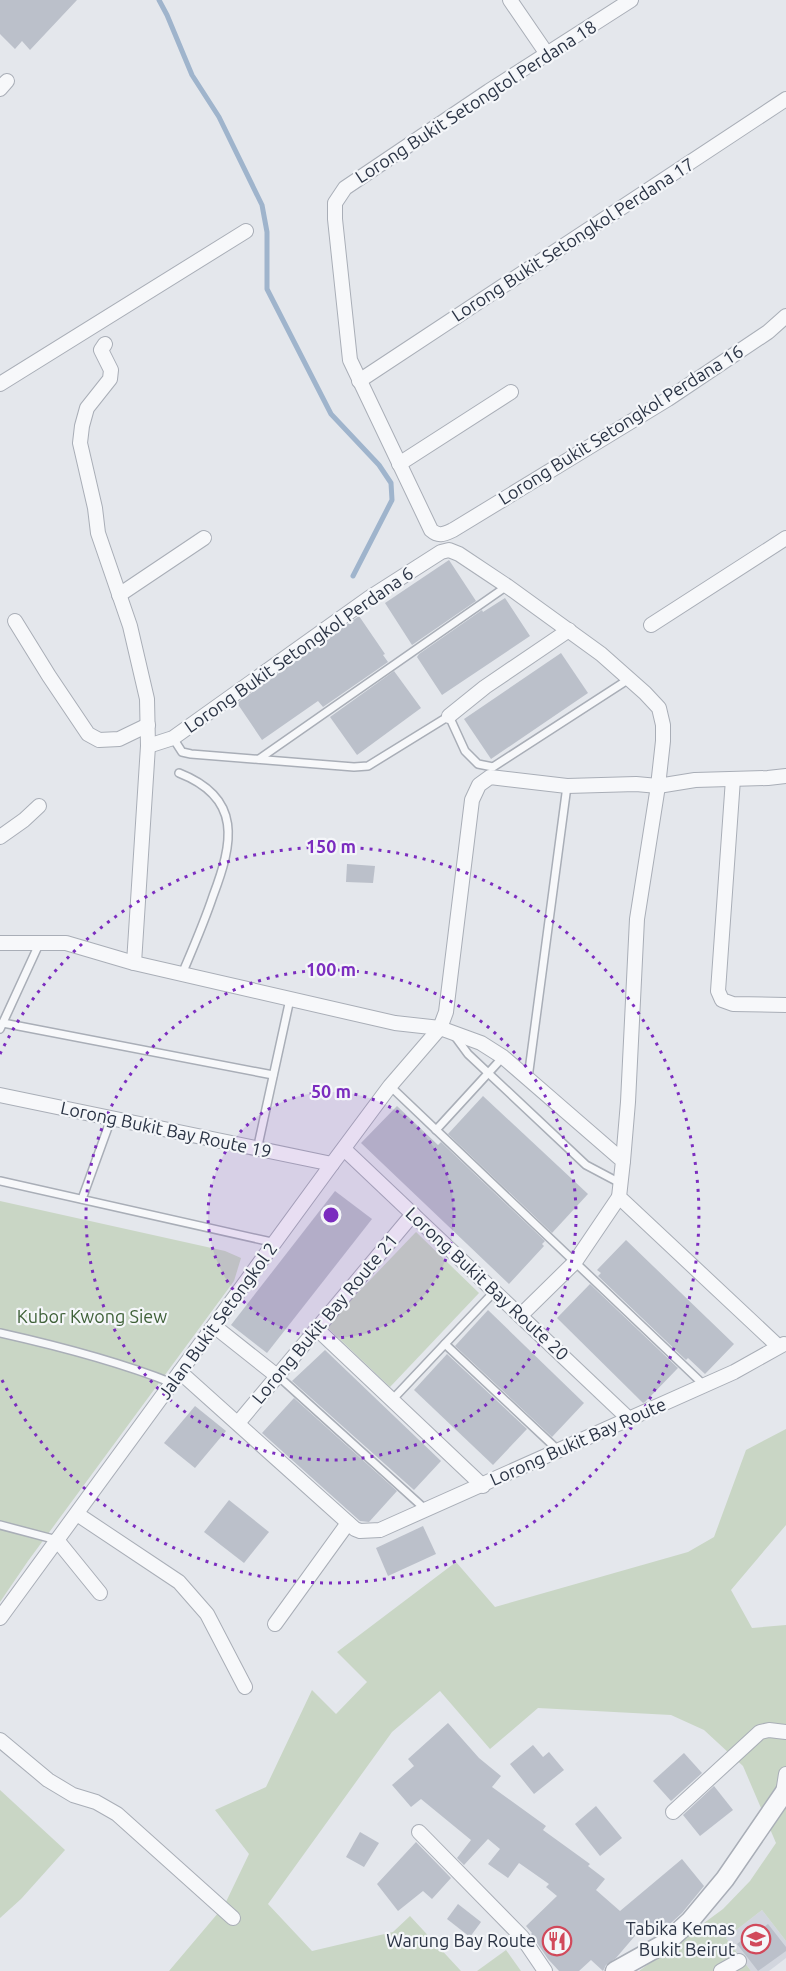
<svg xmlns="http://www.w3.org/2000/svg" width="786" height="1971" font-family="Ubuntu,sans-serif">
<rect width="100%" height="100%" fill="#e4e7ec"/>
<polygon fill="#d2d6de" points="762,1910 786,1941 786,1958 769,1971 751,1971 726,1938"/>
<g fill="#c9d6c5">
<polygon points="0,1201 225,1251 241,1258 234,1281 28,1561 0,1602"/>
<polygon points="416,1232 479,1293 390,1387 326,1326"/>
<polygon points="786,1429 786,1525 731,1590 752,1628 786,1625 786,1941 762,1910 726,1938 751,1971 639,1971 723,1909 750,1881 776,1843 743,1766 704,1730 671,1715 538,1708 490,1749 440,1691 392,1732 268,1904 312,1951 393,1932 410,1916 461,1971 169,1971 224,1906 249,1854 215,1810 266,1787 312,1690 336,1714 367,1682 337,1652 456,1562 495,1607 688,1552 714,1537 746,1450"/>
<polygon points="0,1790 65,1850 21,1899 0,1918"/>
<polygon points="506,1950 521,1971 477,1971"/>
</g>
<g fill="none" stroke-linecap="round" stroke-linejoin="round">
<polyline stroke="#9fb4cc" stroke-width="5" points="159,0 167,15 192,75 219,117 262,205 267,232 267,289 331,414 379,465 391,483 392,500 353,576"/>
</g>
<g fill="#bbc0ca">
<polygon points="0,0 77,0 30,50 22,41 15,49 0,34"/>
<polygon points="449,560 476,601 412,645 385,603"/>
<polygon points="505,598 530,636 442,695 417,657 419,654 482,610 483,612"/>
<polygon points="359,616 385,654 383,655 388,662 323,707 318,701 262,740 237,703"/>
<polygon points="561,653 588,693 491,759 464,719"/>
<polygon points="394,671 421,708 357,755 330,717"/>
<polygon points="347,864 375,866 373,883 346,882"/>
<polygon points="483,1096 588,1194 552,1233 448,1134"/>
<polygon points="397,1106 438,1145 441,1142 545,1241 542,1244 544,1246 509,1284 361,1143"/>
<polygon points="335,1191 372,1219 267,1353 231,1325"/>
<polygon points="626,1240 734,1344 705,1374 688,1358 686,1360 598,1276 601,1273 597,1270"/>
<polygon points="590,1284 678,1368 645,1402 643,1403 557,1318"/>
<polygon points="488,1310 584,1403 552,1437 455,1346"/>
<polygon points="325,1350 441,1461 414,1490 292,1381"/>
<polygon points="447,1354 527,1429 493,1465 414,1390"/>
<polygon points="294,1398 397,1491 369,1522 360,1521 262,1433"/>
<polygon points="195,1406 226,1431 195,1468 164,1443"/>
<polygon points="229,1500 269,1532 244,1563 204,1532"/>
<polygon points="423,1526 436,1554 388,1576 376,1548"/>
<polygon points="448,1723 479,1758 501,1776 492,1787 546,1826 543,1830 590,1864 588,1866 605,1879 596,1890 620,1911 682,1859 704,1886 682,1913 660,1933 656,1935 646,1923 616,1958 606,1965 603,1971 591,1960 579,1971 559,1971 548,1959 531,1934 532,1933 526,1926 557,1896 546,1887 549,1884 519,1863 508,1878 488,1864 500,1849 488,1839 464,1865 457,1858 471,1840 421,1799 411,1807 392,1785 414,1766 408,1759"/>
<polygon points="533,1745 543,1757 549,1752 564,1770 534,1794 510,1764"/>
<polygon points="684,1753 702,1773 671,1801 653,1781"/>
<polygon points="714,1786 733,1810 700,1836 683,1815"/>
<polygon points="596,1806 622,1838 600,1856 575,1824"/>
<polygon points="360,1832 379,1843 364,1867 346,1857"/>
<polygon points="416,1842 451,1878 432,1899 423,1891 398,1911 377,1884"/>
<polygon points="458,1904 481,1922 470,1937 447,1919"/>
<polygon points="768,1924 786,1947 786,1951 758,1971 737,1944 758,1928 760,1930"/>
</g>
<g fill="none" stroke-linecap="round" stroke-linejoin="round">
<g stroke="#a9aeb7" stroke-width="10">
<g id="service">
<polyline points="173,738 182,752 191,754 354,767 368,766 449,716 465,751 478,764 493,767 629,679"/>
<polyline points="259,759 507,586"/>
<path d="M179,773C243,798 233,843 213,896C204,923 193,948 182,974"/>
<polyline points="3,1023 273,1075"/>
<polyline points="0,1029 40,942"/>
<polyline points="454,1035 468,1054 586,1165 620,1183"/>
<polyline points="528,1078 567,786"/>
<polyline points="390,1086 704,1385"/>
<polyline points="436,1130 503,1057"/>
<polyline points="257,1150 290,999"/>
<polyline points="0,1181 276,1243"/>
<polyline points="82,1199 111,1119"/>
<path d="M0,1333C58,1346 117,1361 172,1383"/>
<polyline points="445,1344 559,1451"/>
<polyline points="278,1376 425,1509"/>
<polyline points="392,1400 494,1292"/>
<polyline points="0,1525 57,1540"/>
</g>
</g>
<g stroke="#a9aeb7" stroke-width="16">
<g id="minor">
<polyline points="510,0 547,54"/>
<path d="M631,0L489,91L345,188L335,203V219L350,360L431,530C439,537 444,534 453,530L668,399L768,332L786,316"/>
<polyline points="0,89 7,81"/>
<polyline points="105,344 101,350 111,370 110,379 87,408 82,426 80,443 95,508 98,533 130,626 147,699 148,746 134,963"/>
<polyline points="359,381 786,99"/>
<polyline points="0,384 246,231"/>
<polyline points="399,464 511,392"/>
<polyline points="119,595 204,538"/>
<polyline points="15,621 49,676 88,734 99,740 119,739 148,725"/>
<polyline points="651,625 786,538"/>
<polyline points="449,716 485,687 569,630"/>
<polyline points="148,746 173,738 369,598 441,552 449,550 459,554 507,586 601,654 645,693 659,708 663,725 663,741 658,786 637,919 628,1102 623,1161"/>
<polyline points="733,779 718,991 722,1000 733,1004 786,1005"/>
<polyline points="0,837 24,820 39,806"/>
<polyline points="0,943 66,943 134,963 395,1023 440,1028 481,1043 503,1057 623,1161 619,1197 778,1346"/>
<polyline points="0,1095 332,1164"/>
<polyline points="344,1149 629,1419"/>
<polyline points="520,1316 575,1262 619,1197"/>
<polyline points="214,1326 277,1376"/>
<polyline points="317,1329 483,1486"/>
<polyline points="180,1372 355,1529 360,1531 380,1530 734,1372 784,1344"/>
<polyline points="238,1423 413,1214"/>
<polyline points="77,1514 179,1582 207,1614 245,1687"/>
<polyline points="57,1540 100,1593"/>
<polyline points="0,1618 332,1164 390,1086 440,1028 446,1012 472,800 479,785 490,777 567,786 636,784 658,786 695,780 768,778 786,776"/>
<polyline points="275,1624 348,1523"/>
<polyline points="0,1740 48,1780 73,1795 96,1802 117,1814 233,1918"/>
<polyline points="783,1793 786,1774"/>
<polyline points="673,1812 760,1732 769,1730 786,1732"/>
<polyline points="419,1832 522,1937 545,1971"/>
<polyline points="721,1971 739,1961"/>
</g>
</g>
<g stroke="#a9aeb7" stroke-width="21">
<polyline id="tertiary" points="615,1971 667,1942 690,1921 725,1879 786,1790"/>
</g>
<use href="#service" stroke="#f7f8fa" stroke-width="7"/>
<use href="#minor" stroke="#f7f8fa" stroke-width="14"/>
<use href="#tertiary" stroke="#f7f8fa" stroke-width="18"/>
</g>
<circle cx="331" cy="1215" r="123" fill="#7b2cbf" fill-opacity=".12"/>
<g fill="none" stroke="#7b2cbf" stroke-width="3" stroke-dasharray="3 6">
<circle cx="331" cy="1215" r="123"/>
<circle cx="331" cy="1215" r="245"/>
<path d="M0 1054A368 368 0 1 1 0 1376"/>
</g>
<defs>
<g id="school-ring" transform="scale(1.5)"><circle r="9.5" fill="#f4f6f9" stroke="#d1495b" stroke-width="1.5"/><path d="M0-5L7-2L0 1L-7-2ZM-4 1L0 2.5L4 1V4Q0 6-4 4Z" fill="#d1495b"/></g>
<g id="restaurant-ring" transform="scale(1.5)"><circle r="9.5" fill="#f4f6f9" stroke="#d1495b" stroke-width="1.5"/><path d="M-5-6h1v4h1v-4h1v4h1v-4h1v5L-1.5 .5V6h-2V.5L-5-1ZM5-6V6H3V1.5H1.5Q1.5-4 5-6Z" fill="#d1495b"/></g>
</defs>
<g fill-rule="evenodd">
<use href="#school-ring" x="756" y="1939"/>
<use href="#restaurant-ring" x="557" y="1941"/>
</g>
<g text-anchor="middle" stroke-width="4.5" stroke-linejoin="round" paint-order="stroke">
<g font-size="18" fill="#2b3445" stroke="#f4f6f9">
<text transform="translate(476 102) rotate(-33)" y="6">Lorong Bukit Setongtol Perdana 18</text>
<text transform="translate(573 240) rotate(-33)" y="6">Lorong Bukit Setongkol Perdana 17</text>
<text transform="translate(621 425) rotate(-32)" y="6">Lorong Bukit Setongkol Perdana 16</text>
<text transform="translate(299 650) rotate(-35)" y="6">Lorong Bukit Setongkol Perdana 6</text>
<text transform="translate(166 1130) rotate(12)" y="6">Lorong Bukit Bay Route 19</text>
<text transform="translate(487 1284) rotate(43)" y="6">Lorong Bukit Bay Route 20</text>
<text transform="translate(325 1319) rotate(-50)" y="6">Lorong Bukit Bay Route 21</text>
<text transform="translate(218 1321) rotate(-54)" y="6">Jalan Bukit Setongkol 2</text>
<text transform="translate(578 1442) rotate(-24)" y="6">Lorong Bukit Bay Route</text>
</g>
<g font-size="18" fill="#3f6138" stroke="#f4f6f9">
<text x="92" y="1323">Kubor Kwong Siew</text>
</g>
<g font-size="18" fill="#2b3445" stroke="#f4f6f9" text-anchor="end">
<text x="735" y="1935">Tabika Kemas<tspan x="735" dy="21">Bukit Beirut</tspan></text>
<text x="536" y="1947">Warung Bay Route</text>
</g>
</g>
<circle cx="331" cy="1215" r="9" fill="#7b2cbf" stroke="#f4f6f9" stroke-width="3"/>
<g font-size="18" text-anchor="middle" font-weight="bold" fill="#7b2cbf" stroke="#f4f6f9" stroke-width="4.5" stroke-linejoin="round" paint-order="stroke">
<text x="331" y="853">150 m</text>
<text x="331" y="976">100 m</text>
<text x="331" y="1098">50 m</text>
</g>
</svg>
